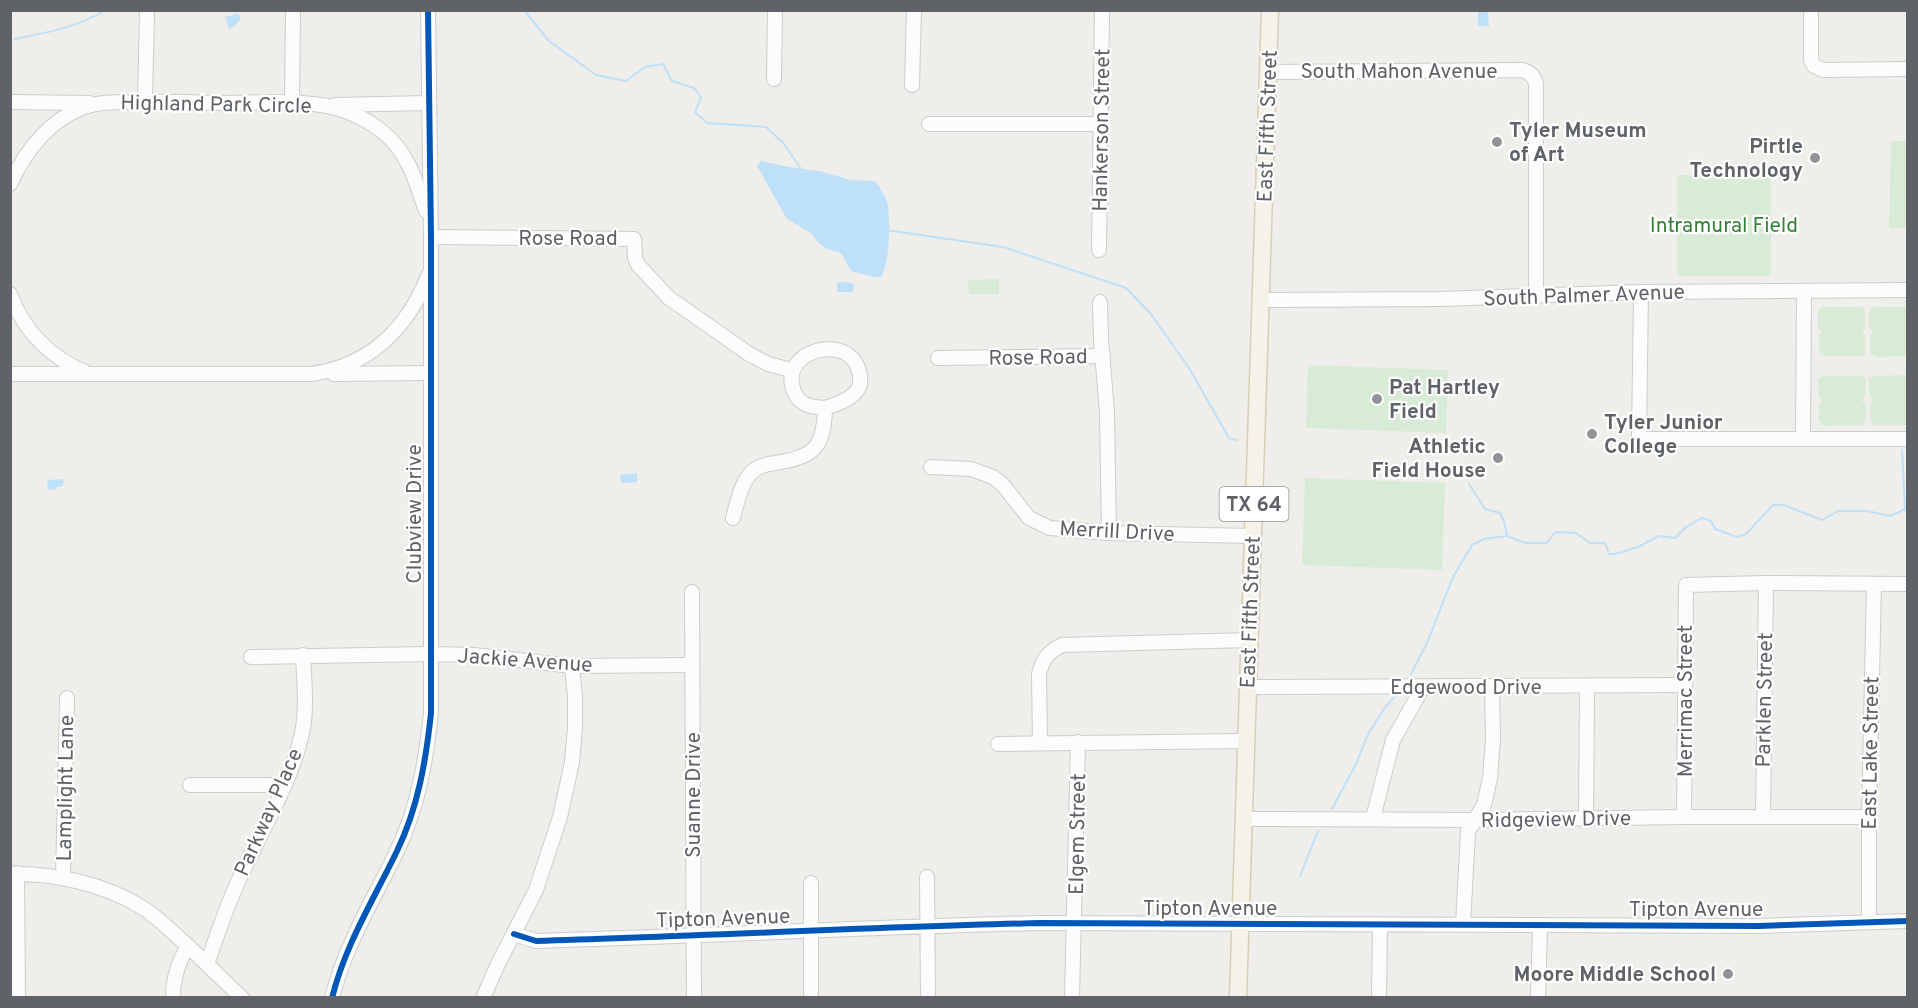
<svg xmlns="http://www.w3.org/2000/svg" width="1918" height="1008" font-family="Overpass,sans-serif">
<rect width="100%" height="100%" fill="#efeeea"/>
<g fill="#d8ebd6">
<polygon points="1891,141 1907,141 1907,228 1889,228"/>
<rect x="1677" y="175" width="94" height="101"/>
<polygon points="999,279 999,294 969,294 968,280"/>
<polygon points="1823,307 1862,307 1865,310 1865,328 1862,331 1865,335 1865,354 1862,356 1823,356 1819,352 1819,336 1822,332 1818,328 1818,310"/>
<polygon points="1874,307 1907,307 1907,356 1875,357 1870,352 1870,336 1873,332 1869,328 1869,310"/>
<polygon points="1308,365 1448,370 1446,433 1306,428"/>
<polygon points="1907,375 1907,425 1874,425 1870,421 1870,404 1873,400 1869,396 1869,379 1874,376"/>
<polygon points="1823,376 1862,376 1866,379 1865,397 1862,401 1866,404 1865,423 1862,425 1824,426 1819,421 1819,405 1823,401 1819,397 1818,379"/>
<polygon points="1305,478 1445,483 1442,570 1302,565"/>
</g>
<g fill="#bfe0f9">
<polygon points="1478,11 1488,11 1489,26 1478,26"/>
<polygon points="236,14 238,14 241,19 234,27 229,28 225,17"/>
<path d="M761,161L794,168L819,171L851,180L875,181C880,187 884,194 887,202C891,218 890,263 881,277H874L851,271L841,253L825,248L817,241L811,233L787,219L757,166Z"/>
<polygon points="847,282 854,284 853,292 837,292 837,283"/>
<polygon points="637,473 637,482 621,483 620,475"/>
<polygon points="62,479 64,482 63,486 57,487 55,490 48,489 47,481 49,480"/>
</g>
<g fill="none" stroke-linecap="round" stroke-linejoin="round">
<g stroke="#bfe0f9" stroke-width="2">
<polyline points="524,10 549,41 596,75 626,81 645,67 663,64 672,81 694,88 701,97 695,112 707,123 766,127 784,144 801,169"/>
<path d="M15,39C46,33 78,27 106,10"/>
<polyline points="886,230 1003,247 1126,288 1151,314 1189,368 1229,438 1237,440"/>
<polyline points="1902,450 1905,510"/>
<polyline points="1469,484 1485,509 1500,513 1504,521 1507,536"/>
<polyline points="1411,674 1427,643 1453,577 1472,545 1484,539 1507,536 1525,543 1547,543 1555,532 1576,533 1590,543 1605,543 1609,554 1615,554 1638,547 1659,536 1675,538 1686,527 1702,518 1711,521 1715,529 1737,537 1746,534 1773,505 1784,505 1822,520 1838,511 1867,511 1890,516 1908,508"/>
<polyline points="1332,809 1356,764 1368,734 1384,709 1395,696"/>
<polyline points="1300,876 1318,831"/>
</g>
<g stroke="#cbcccc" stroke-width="16">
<g id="minor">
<polyline points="1811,10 1811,60 1814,66 1823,70 1908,69"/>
<path d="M1268,72L1521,70C1529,71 1534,76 1536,84V296"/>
<polyline points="774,79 775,10"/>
<polyline points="912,85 914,10"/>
<polyline points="10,102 89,103"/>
<polyline points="145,102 147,10"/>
<polyline points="292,103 293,10"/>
<polyline points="335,105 429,103"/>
<polyline points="929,124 1100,124"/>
<path d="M10,184C26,150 48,121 84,107C99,102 114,102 129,102C160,101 190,102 220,103C253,103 288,100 321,105C343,108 365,118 383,132C408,152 416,182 426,211"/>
<polyline points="431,237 634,239 635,258 638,265 669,298 749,354 768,364 791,370"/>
<polyline points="1099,250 1102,10"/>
<polyline points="1641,292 1639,439 1908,439"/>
<path d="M10,294C24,332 52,359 89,374H311C369,366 407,329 428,276"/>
<polyline points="1261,300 1440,299 1641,292 1908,290"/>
<polyline points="1100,302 1101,339 1107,413 1109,533"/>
<polyline points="938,358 1103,356"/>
<polyline points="10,374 84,374"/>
<polyline points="334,374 431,373"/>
<polyline points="1803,439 1804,291"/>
<polyline points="931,467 971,469 993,477 1003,485 1029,518 1050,528 1109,533 1253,536"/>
<path d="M733,518C737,504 740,486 750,474C756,467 766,464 775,463C814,457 824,448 825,408C835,405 847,401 854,394C866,383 859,362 847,354C826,341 786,356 792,385C796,404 808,407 825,408"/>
<polyline points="692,592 694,998"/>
<polyline points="251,657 430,654 474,655 572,666 692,665"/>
<polyline points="1248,687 1685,685"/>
<path d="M1040,743L1039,674C1042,660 1048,652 1062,645L1250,640"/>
<polyline points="998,744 1246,741"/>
<polyline points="190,785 270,785 283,787"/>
<polyline points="1684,817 1686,585 1766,583 1908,584"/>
<polyline points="1763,817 1766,583"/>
<polyline points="1373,818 1393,740 1423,687"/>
<polyline points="1244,819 1476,820 1684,817 1869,817"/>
<polyline points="1586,819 1587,686"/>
<polyline points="17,873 18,998"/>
<path d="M10,874C55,873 105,884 143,908C156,916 167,927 178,937C200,957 221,978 242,998"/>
<polyline points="927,877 928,998"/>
<polyline points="63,878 67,698"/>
<polyline points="811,883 811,998"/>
<polyline points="1869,922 1869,817 1874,584"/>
<polyline points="1463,924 1468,831 1484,805 1490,778 1493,739 1492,686"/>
<path d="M514,934L536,941C704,936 873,927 1042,923L1759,926L1908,921"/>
<path d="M207,964C218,933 228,901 243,871C264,826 294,777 303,728C307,704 304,679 303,655"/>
<path d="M173,998C173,978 178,963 188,946"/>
<path d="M332,998C345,945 374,899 397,851C418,808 426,760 431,713V237L428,10"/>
<polyline points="483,998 498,964 536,890 560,817 572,762 575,728 575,697 572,666"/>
<polyline points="1072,998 1078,742"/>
<polyline points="1379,998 1380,925"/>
<polyline points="1538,998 1540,925"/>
</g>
</g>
<g stroke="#d7ceb8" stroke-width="19">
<polyline id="major" points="1238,998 1270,10"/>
</g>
<use href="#minor" stroke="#fdfcfc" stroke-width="14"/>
<use href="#major" stroke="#f4f2e9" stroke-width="16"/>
<g stroke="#fff" stroke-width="10">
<g id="cycleway">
<path d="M514,934L536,941C704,936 873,927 1042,923L1759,926L1908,921"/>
<path d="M332,998C345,945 374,899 397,851C418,808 426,760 431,713V237L428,10"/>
</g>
</g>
<use href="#cycleway" stroke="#0057b8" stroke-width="6"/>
</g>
<g fill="#919496" stroke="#fff" stroke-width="2">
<circle cx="1497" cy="142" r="6"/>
<circle cx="1815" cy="158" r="6"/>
<circle cx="1377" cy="399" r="6"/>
<circle cx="1592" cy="434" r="6"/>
<circle cx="1498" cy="458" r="6"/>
<circle cx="1728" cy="974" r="6"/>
</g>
<g text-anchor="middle" stroke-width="4.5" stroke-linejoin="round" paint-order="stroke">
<rect fill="#fff" stroke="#8f9295" stroke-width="1.5" x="1219.5" y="487" width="69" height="34" rx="4.5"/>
<g font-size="20" font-weight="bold" fill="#5f6368">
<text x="1254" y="511">TX 64</text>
</g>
<g font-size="21" fill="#5f6368" stroke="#fff">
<text x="1399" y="78">South Mahon Avenue</text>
<text transform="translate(216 104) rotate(1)" y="7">Highland Park Circle</text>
<text transform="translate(1267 126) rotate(-88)" y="7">East Fifth Street</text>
<text transform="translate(1101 130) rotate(-89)" y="7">Hankerson Street</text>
<text x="568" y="245">Rose Road</text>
<text transform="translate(1584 295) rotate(-2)" y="7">South Palmer Avenue</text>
<text transform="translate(1038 357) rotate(-1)" y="7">Rose Road</text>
<text transform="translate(414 514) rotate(-90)" y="7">Clubview Drive</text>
<text transform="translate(1117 531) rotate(3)" y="7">Merrill Drive</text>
<text transform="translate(1250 612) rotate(-88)" y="7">East Fifth Street</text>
<text transform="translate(525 660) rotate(4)" y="7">Jackie Avenue</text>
<text x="1466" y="694">Edgewood Drive</text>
<text transform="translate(1764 700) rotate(-89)" y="7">Parklen Street</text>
<text transform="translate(1685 701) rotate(-90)" y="7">Merrimac Street</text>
<text transform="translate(1870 753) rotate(-89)" y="7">East Lake Street</text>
<text transform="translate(65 788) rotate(-89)" y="7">Lamplight Lane</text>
<text transform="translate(693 795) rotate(-90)" y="7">Suanne Drive</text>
<text transform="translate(268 812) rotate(-66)" y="7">Parkway Place</text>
<text transform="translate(1556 819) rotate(-1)" y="7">Ridgeview Drive</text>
<text transform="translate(1077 834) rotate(-89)" y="7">Elgem Street</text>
<text x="1210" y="915">Tipton Avenue</text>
<text x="1696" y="916">Tipton Avenue</text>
<text transform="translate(723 918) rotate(-2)" y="7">Tipton Avenue</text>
</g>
<g font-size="21" font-weight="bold" fill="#5f6368" stroke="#fff" text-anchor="start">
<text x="1509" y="137">Tyler Museum<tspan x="1509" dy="24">of Art</tspan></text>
<text x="1803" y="153" text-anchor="end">Pirtle<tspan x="1803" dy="24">Technology</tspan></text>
<text x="1389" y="394">Pat Hartley<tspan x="1389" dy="24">Field</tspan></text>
<text x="1604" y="429">Tyler Junior<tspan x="1604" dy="24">College</tspan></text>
<text x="1486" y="453" text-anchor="end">Athletic<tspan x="1486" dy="24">Field House</tspan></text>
<text x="1716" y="981" text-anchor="end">Moore Middle School</text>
</g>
<g font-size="21" fill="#348238" stroke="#fff">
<text x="1724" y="232">Intramural Field</text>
</g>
</g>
<rect width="1918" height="1008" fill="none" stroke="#5f6368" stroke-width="24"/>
</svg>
